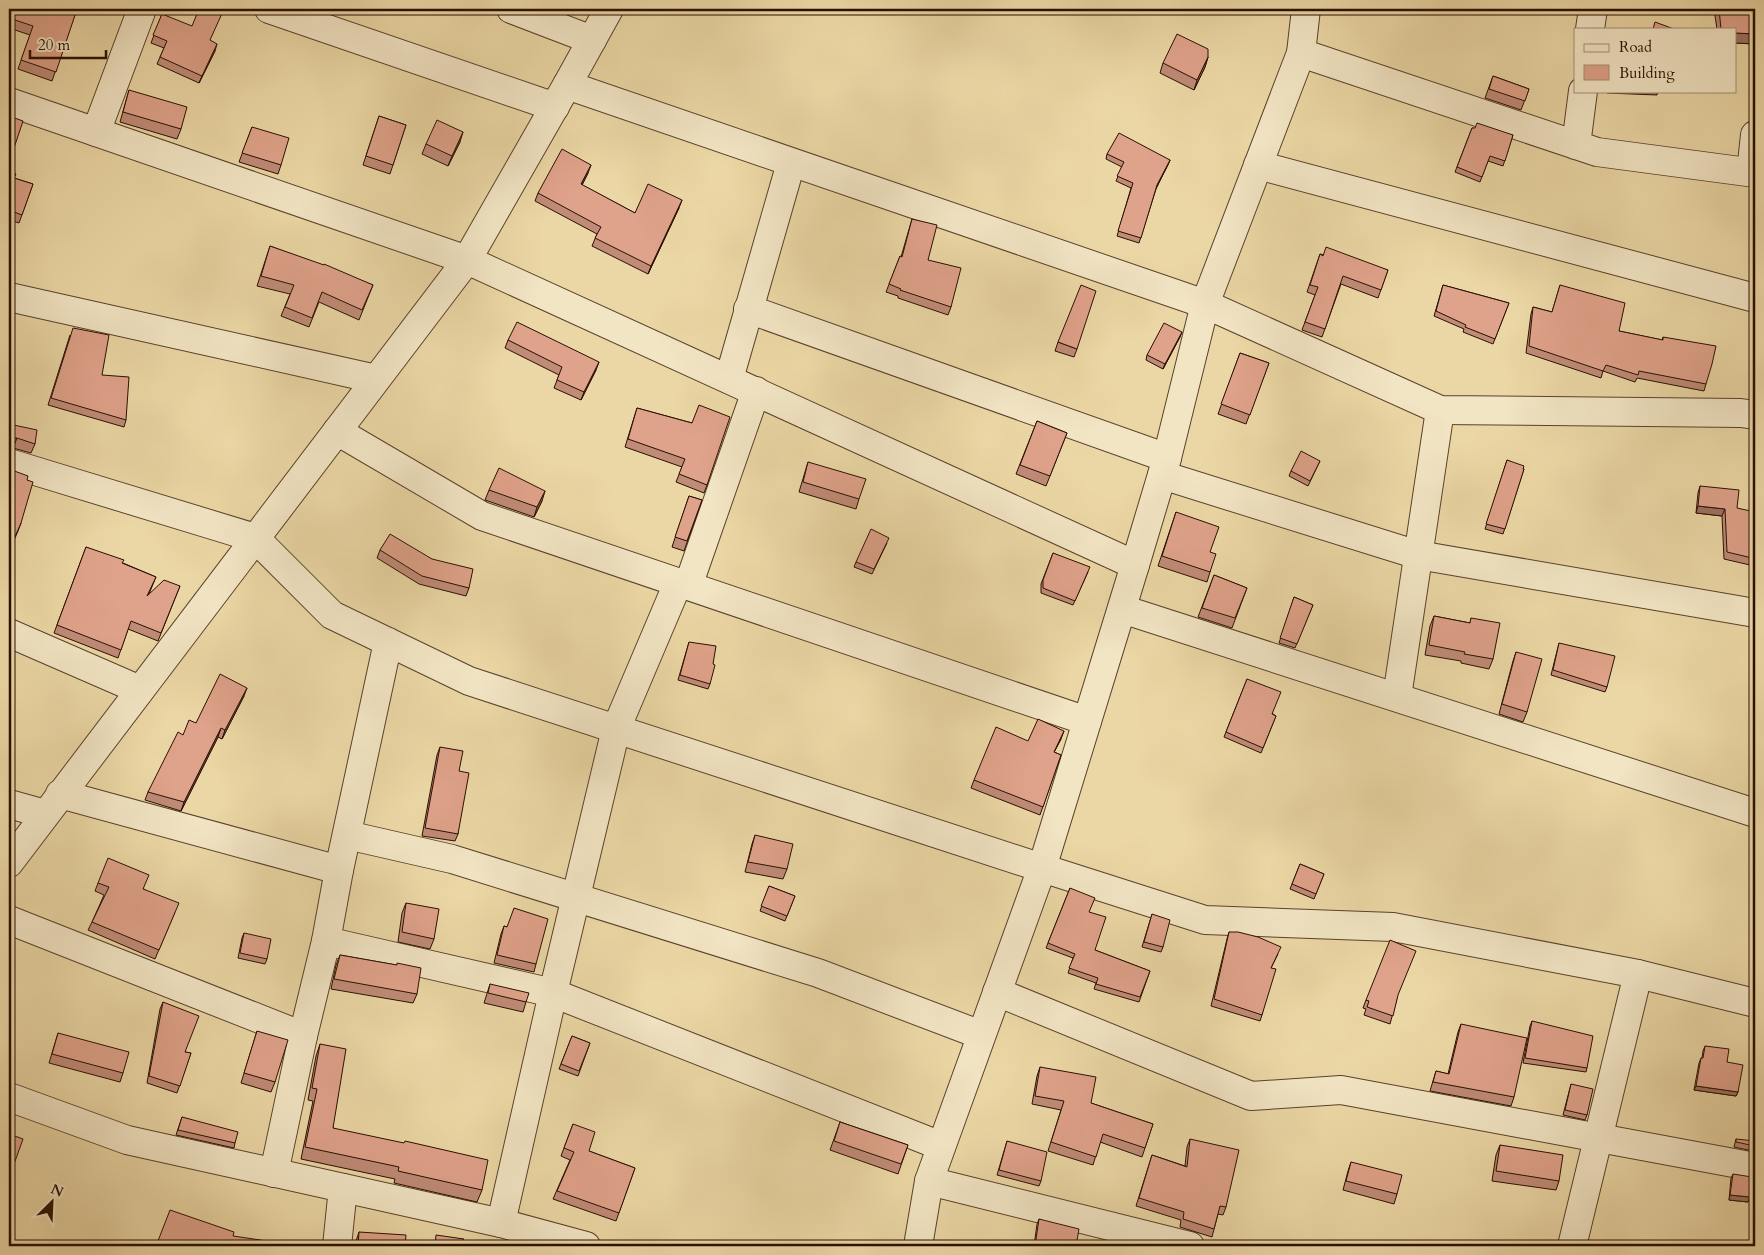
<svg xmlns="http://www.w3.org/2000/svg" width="1764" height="1255" font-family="Cardo,serif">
<rect width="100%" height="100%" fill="#ebd7a5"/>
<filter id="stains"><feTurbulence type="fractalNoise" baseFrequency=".004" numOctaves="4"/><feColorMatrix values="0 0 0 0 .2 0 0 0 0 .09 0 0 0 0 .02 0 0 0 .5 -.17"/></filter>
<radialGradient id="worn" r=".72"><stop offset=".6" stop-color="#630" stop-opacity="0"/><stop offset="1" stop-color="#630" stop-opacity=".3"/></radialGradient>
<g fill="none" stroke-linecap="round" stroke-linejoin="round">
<g stroke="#5a412b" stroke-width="30">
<g id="minor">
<polyline points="269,9 555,107"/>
<polyline points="511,9 592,40"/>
<polyline points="1590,29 1593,9"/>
<polyline points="1301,53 1597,152 1755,173"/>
<polyline points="567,85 1205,304 1440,410 1741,413 1755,415"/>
<polyline points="9,102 467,260 1135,565"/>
<polyline points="96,132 142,9"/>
<polyline points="1576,145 1583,91"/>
<polyline points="1258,165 1755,298"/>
<polyline points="1751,172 1755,135"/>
<polyline points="9,297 376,379"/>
<polyline points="748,309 1167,458"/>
<polyline points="729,379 791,163"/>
<polyline points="337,431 482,516 1087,721"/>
<polyline points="9,463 255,538 332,615 469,681 1042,868 1205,920 1393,927 1638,974 1755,1003"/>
<polyline points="1162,475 1418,555 1755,613"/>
<polyline points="688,586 756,391"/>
<polyline points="1122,609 1755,813"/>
<polyline points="9,633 140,690"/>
<polyline points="1397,697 1440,410"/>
<polyline points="60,794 339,870"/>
<polyline points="9,804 45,814"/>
<polyline points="347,835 452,859 818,973 981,1035"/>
<polyline points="9,863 467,260 567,85 609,9"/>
<polyline points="9,920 303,1036"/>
<polyline points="326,941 553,993 941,1146"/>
<polyline points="997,992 1251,1096 1341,1090 1755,1167"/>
<polyline points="9,1097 127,1140 501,1223 586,1246"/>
<polyline points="274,1173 303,1036 326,941 339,870 388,642"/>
<polyline points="929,1181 1190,1246"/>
<polyline points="501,1223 553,993 616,729 678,583"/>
<polyline points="337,1246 343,1188"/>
<polyline points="918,1246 929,1181 1042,868 1135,565 1167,458 1205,304 1301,53 1306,9"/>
<polyline points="1572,1246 1638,974"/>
</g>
</g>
<use href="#minor" stroke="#f2e5c4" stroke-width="28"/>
</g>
<g fill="#c08b77" stroke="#290f02">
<polygon points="77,9 52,81 18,69 30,35 9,28 9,13"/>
<polygon points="1714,9 1755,9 1755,44 1735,43 1735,29 1717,29"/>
<polygon points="162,14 211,41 215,51 199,83 157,64 164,48 151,43"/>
<polygon points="1208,57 1205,67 1194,90 1160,73 1163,63"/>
<polygon points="1493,76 1529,89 1521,110 1485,98"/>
<polygon points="129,90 181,129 177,139 120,122"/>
<polygon points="379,116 406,125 390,174 363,165"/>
<polygon points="252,127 281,165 278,174 239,162"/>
<polygon points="1472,128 1513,135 1503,166 1488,161 1480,182 1455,172"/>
<polygon points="460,142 448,166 422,154 426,144"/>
<polygon points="1107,154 1170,160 1156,189 1139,243 1117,236 1131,188 1116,181 1122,167 1106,159"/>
<polygon points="9,171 14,178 33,184 19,223 9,220"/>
<polygon points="588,173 582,185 635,213 679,208 648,274 592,246 597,234 535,201 538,193"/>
<polygon points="912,219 928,260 951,307 948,315 898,298 898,296 886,292 900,256 901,257"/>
<polygon points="270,246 373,285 359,320 319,302 309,327 281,316 290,294 257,286"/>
<polygon points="1320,254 1388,270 1378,298 1341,284 1322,337 1302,330 1315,295 1307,292"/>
<polygon points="1443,285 1509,303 1493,344 1463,332 1464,329 1434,316"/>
<polygon points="1560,285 1619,331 1662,340 1663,337 1706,384 1704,391 1637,378 1635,382 1603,371 1601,378 1526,353 1531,314 1533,307 1552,312"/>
<polygon points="70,335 102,375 126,420 124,427 48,405"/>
<polygon points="1180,337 1163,369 1146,360 1147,355"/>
<polygon points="508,340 596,370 581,400 554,388 559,375 505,348"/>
<polygon points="1058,342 1077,349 1074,357 1055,351"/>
<polygon points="1240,353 1269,363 1246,424 1218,414"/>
<polygon points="637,408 692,423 707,485 704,493 676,482 682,467 625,447"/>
<polygon points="1037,421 1067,433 1046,486 1016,474"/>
<polygon points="9,424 35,444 31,453 13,448 9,448"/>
<polygon points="1507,460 1524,469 1503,534 1485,529"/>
<polygon points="1320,461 1308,486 1289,476 1291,471"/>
<polygon points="808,462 859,499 856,509 799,492"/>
<polygon points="1700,486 1737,508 1755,549 1750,565 1724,559 1722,516 1696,513 1698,493"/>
<polygon points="489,490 542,501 534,517 485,500"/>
<polygon points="689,496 702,500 684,551 672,547"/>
<polygon points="1176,512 1210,552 1210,572 1207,582 1158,566"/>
<polygon points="887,543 872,574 854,567 856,562"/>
<polygon points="86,547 123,563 156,577 149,594 180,586 158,641 128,629 118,658 54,633"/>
<polygon points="380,550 469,588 466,596 419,584 377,558"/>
<polygon points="1053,553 1088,572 1073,605 1041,593 1041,584"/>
<polygon points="1214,575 1247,588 1232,628 1198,617"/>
<polygon points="1294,597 1313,605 1295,648 1279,643"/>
<polygon points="1434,616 1470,623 1471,618 1493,659 1489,669 1461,663 1461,661 1425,655 1430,626"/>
<polygon points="689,642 710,684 708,689 678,680"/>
<polygon points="1559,643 1607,687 1605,692 1551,675"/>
<polygon points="1516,652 1527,712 1523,722 1499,714 1513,661"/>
<polygon points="1247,679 1273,714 1276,716 1261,753 1224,737"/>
<polygon points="244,696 222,739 218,737 181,811 145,800 148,792 183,735 196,723"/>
<polygon points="1061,739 1054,752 1061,755 1040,815 971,788 974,780"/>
<polygon points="440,747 459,771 458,834 455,841 422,836 437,755"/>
<polygon points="755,835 787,869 783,879 745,872 752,844"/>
<polygon points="1300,864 1324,874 1314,899 1290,889"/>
<polygon points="98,883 144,889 175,912 155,959 88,930 92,922 104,895 95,891"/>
<polygon points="769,886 795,896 785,921 760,911"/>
<polygon points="1070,888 1089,912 1095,950 1150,971 1139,1002 1094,989 1096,983 1068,973 1073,958 1046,948"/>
<polygon points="406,903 434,939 430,949 398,942 402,913"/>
<polygon points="1152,914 1163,947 1161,952 1142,947"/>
<polygon points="504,926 507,927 536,964 534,972 494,963 501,934"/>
<polygon points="1229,932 1278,954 1271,968 1262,1015 1260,1021 1211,1006 1227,939"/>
<polygon points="244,933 267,959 265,964 238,958 242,938"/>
<polygon points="340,955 396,965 417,994 413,1003 331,989 336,965"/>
<polygon points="490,984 526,1002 523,1012 484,1003"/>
<polygon points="1397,998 1390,1024 1364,1015 1366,1009 1363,1008 1366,1000"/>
<polygon points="163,1002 185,1052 191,1053 177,1093 147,1083 160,1009"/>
<polygon points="1532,1021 1587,1068 1586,1072 1523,1063 1530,1026"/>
<polygon points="1461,1024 1514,1097 1511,1106 1430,1091 1436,1071 1448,1074 1458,1032"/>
<polygon points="257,1031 275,1082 271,1092 241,1083"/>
<polygon points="58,1033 123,1073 120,1082 49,1063"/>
<polygon points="572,1036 590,1043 578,1076 559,1069"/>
<polygon points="320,1044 333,1128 482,1190 477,1202 394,1183 395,1179 301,1159 313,1101 308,1100 316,1056"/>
<polygon points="1705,1046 1727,1062 1738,1092 1736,1096 1694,1090 1699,1063 1701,1058 1702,1058 1703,1051"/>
<polygon points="1040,1067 1091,1103 1153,1124 1142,1157 1100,1142 1093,1165 1048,1151 1061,1110 1032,1104 1037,1076"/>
<polygon points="1571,1084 1587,1115 1585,1120 1563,1115"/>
<polygon points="182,1117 235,1143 234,1148 176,1135"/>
<polygon points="840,1122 908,1145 898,1174 830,1150"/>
<polygon points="573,1124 589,1151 635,1168 616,1221 553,1199 570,1160 561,1156"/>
<polygon points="1190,1139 1226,1207 1223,1215 1218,1214 1212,1237 1180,1227 1181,1220 1136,1206 1152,1155 1185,1166 1187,1147"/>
<polygon points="1736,1139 1755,1146 1753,1151 1734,1147"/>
<polygon points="1007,1141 1041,1181 1039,1186 997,1175"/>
<polygon points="1500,1145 1559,1181 1556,1190 1492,1181 1496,1155"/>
<polygon points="1351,1162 1397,1194 1394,1204 1343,1190 1348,1171"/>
<polygon points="1733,1174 1750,1197 1748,1202 1729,1200 1731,1178"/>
<polygon points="1039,1219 1076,1246 1034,1246 1037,1224"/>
<polygon points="359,1232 405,1246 355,1246 356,1241"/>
</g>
<g fill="#9c7161" stroke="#290f02">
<polygon points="1735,33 1755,34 1755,44 1735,43"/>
<polygon points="217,44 215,51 199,83 202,76"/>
<polygon points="1208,57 1205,67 1194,90 1197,80"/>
<polygon points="1608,91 1658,91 1657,95 1607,93"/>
<polygon points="463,132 460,142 448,166 452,156"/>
<polygon points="1170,160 1168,165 1155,190 1157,185"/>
<polygon points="591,165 588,173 578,193 581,184"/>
<polygon points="682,200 679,208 648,274 651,266"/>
<polygon points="1182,332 1180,337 1163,369 1165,364"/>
<polygon points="599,362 596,370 581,400 584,392"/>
<polygon points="9,438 17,438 13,448 9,448"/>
<polygon points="545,491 542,501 534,517 537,507"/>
<polygon points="1698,506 1725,509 1722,516 1696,513"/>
<polygon points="21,523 18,531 9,552 9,550"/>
<polygon points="247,688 244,696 222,739 225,730"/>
<polygon points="221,728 218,737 181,811 184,802"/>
<polygon points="1064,731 1061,739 1050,760 1054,752"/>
<polygon points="1696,1086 1738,1092 1736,1096 1694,1090"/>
<polygon points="1730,1195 1750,1197 1748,1202 1729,1200"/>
</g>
<g fill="#dfa28a" stroke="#290f02">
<polygon points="10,9 77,9 56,72 21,60 33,26 9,18 9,14"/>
<polygon points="199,9 224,9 210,40 217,44 202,76 160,57 167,41 153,35 162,14 192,26"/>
<polygon points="1719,9 1755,9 1755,34 1735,33 1735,29 1721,29"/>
<polygon points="1655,22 1674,29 1653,29"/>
<polygon points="1177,34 1208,49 1208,57 1197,80 1163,63"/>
<polygon points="1493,76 1529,89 1525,101 1489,89"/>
<polygon points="129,90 187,107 181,129 123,112"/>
<polygon points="9,116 23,121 9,163"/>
<polygon points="379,116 406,125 393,165 366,156"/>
<polygon points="437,120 463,132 452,156 426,144"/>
<polygon points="1477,123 1513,135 1505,161 1490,156 1482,177 1457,167 1472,128 1475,128"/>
<polygon points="252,127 289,138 281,165 242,153"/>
<polygon points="1119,133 1170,160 1157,185 1141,238 1118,231 1133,183 1117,176 1124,162 1107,154"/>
<polygon points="562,149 591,165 581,184 635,213 648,184 682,200 651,266 595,238 601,227 538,193"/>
<polygon points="9,171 16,174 14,178 33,184 22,215 9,210"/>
<polygon points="912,219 937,225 928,260 961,268 951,307 900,290 901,289 889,284 900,256 902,257"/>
<polygon points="270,246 324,265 324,264 373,285 362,310 322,292 312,318 285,307 294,285 261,276"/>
<polygon points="1326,247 1388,270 1381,290 1343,276 1325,329 1305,322 1318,287 1310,285 1320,254 1323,256"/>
<polygon points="1081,285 1096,291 1077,349 1058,342"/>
<polygon points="1443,285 1509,303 1495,339 1465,327 1466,325 1436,311"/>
<polygon points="1560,285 1625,303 1619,331 1663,340 1663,337 1716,346 1712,364 1706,384 1639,371 1638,375 1606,365 1603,371 1529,346 1533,307 1552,312"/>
<polygon points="517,322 599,362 584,392 557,380 562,367 508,340"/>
<polygon points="1164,323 1182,332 1165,364 1147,355"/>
<polygon points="73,328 109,335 102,375 129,377 126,420 51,398"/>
<polygon points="1240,353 1269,363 1250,415 1221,404"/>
<polygon points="699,405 730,417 707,485 679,474 685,459 628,439 637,408 692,423"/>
<polygon points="1037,421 1067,433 1050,476 1020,465"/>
<polygon points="9,424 37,430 35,444 17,438 9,438"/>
<polygon points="1301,451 1320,461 1310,481 1291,471"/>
<polygon points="1507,460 1524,466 1523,469 1524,469 1505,529 1486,524"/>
<polygon points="808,462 866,479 859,499 803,482"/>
<polygon points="499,468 545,491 537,507 489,490"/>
<polygon points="9,469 28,476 27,480 33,482 21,523 9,550"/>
<polygon points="1700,486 1739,490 1737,508 1755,512 1755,549 1752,558 1727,552 1725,509 1698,506"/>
<polygon points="689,496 702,500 687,541 675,537"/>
<polygon points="1176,512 1219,527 1210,552 1216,554 1210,572 1162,556"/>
<polygon points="871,529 889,538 874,569 856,562"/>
<polygon points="390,534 432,559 473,569 469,588 422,576 380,550"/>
<polygon points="86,547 124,560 122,563 156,577 147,596 164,580 180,586 161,633 131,621 121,650 57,625"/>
<polygon points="1053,553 1090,567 1075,601 1043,588 1043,580"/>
<polygon points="1214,575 1247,588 1235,618 1202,608"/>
<polygon points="1294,597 1313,605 1297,644 1280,638"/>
<polygon points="1434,616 1470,623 1471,618 1500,623 1493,659 1464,654 1465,652 1429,645"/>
<polygon points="689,642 716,646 713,664 715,665 710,684 680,675"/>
<polygon points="1559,643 1615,656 1607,687 1553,670"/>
<polygon points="1516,652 1542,659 1527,712 1502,704"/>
<polygon points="220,674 247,688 225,730 221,728 184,802 148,792 178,732 183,735 189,720 196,723"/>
<polygon points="1247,679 1281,692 1272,714 1276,716 1263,748 1226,732"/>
<polygon points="1038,719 1064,731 1054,752 1061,755 1043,807 974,780 996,727 1028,741"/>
<polygon points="440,747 463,751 459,771 469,773 458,834 425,828"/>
<polygon points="755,835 793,844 787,869 748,862"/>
<polygon points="108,858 149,875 143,889 179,903 159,950 92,922 109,887 98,883"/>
<polygon points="1300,864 1324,874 1316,894 1292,884"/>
<polygon points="769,886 795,896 787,916 761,906"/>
<polygon points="1070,888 1095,898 1089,912 1106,917 1095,950 1150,971 1140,997 1096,984 1098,978 1069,968 1075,954 1048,943"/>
<polygon points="406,903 439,909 434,939 402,932"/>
<polygon points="514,908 548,919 536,964 497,955 504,926 507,927"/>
<polygon points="1152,914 1170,920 1163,947 1144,942"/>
<polygon points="1229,932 1238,932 1258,937 1281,947 1271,968 1276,969 1262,1015 1214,999"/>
<polygon points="244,933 271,939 267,959 240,953"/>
<polygon points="1390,940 1416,951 1398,995 1393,1016 1367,1007 1369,1001 1366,1000"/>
<polygon points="340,955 397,965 397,963 421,968 417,994 334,979"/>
<polygon points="490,984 529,993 526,1002 488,993"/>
<polygon points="163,1002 199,1016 185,1052 191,1053 180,1086 149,1076"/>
<polygon points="1532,1021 1593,1036 1587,1068 1525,1058"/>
<polygon points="1461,1024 1527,1038 1514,1097 1433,1082 1436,1071 1449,1074"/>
<polygon points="257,1031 288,1040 275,1082 244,1073"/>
<polygon points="58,1033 129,1052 123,1073 52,1054"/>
<polygon points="572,1036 590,1043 579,1071 561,1064"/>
<polygon points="320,1044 346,1049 333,1128 404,1143 405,1141 488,1160 482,1190 398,1171 399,1167 305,1147 317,1089 312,1088"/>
<polygon points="1705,1046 1729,1049 1727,1062 1743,1065 1738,1092 1696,1086 1701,1058 1703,1058"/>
<polygon points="1040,1067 1096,1077 1091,1103 1153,1124 1145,1148 1103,1134 1096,1157 1051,1142 1064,1101 1035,1096"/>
<polygon points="1571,1084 1593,1089 1587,1115 1565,1110"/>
<polygon points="182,1117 238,1132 235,1143 178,1130"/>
<polygon points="840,1122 908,1145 901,1164 834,1141"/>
<polygon points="573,1124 595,1132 589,1151 635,1168 619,1213 557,1191 574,1152 564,1148"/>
<polygon points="9,1134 23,1139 9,1178"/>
<polygon points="1190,1139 1239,1150 1226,1207 1220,1206 1214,1229 1183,1219 1184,1212 1139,1198 1152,1155 1187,1167"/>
<polygon points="1736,1139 1755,1141 1755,1146 1736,1142"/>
<polygon points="1007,1141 1047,1152 1041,1181 999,1170"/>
<polygon points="1500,1145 1563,1155 1559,1181 1496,1171"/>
<polygon points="1351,1162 1402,1175 1397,1194 1346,1181"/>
<polygon points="1733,1174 1752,1177 1750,1197 1730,1195"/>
<polygon points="170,1210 234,1232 233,1236 301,1246 156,1246"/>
<polygon points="1039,1219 1079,1229 1076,1246 1035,1246"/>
<polygon points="359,1232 406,1235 405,1246 358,1246"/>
<polygon points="436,1235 464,1239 459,1246 435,1246"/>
</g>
<rect width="1764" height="1255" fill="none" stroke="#ebd7a5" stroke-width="30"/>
<rect x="10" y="10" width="1744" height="1235" fill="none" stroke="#290f02" stroke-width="2.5"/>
<rect x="15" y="15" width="1734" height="1225" fill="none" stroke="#290f02"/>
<rect x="1574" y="28" width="162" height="65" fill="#f2e5c4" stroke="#a28f76"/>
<rect x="1584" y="44" width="25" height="8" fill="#f2e5c4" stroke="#a28f76"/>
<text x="1619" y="52" font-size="15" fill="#290f02">Road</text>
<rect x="1584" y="65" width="25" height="15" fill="#dfa28a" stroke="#a28f76"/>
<text x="1619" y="78" font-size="15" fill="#290f02">Building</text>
<g transform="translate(52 1202) rotate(24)" stroke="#f2e5c4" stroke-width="4" paint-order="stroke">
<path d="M0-4L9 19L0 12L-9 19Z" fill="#290f02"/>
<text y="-8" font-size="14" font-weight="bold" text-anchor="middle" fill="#290f02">N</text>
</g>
<path d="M30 50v8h76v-8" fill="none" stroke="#290f02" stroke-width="2.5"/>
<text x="38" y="50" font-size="15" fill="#290f02" stroke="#f2e5c4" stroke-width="4" paint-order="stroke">20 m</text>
<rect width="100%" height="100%" filter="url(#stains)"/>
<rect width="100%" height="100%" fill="url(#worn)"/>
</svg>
